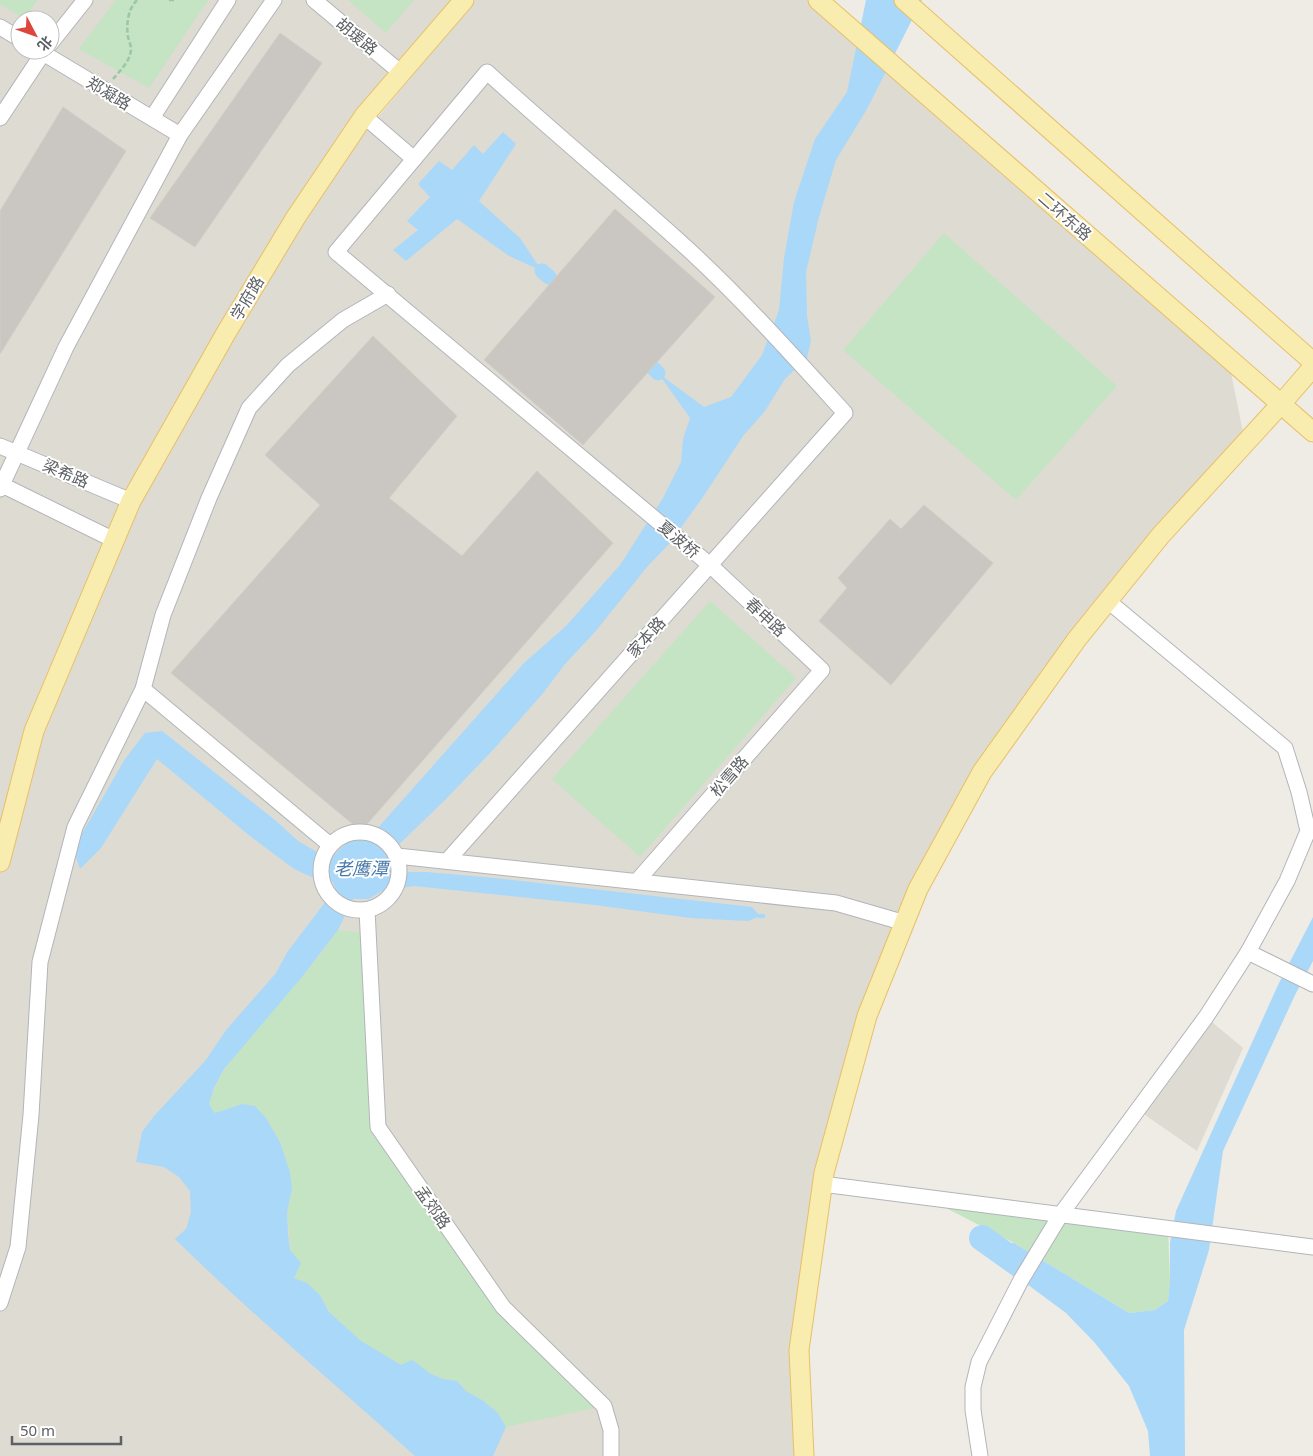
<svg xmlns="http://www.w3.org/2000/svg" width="1313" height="1456" font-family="'Noto Sans','Noto Sans SC',sans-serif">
<rect width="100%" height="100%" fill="#eeece5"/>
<g fill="#dedbd3" fill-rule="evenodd">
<path d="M0,0H464L300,211L475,0H818L1228,358L1245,442L982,772L867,1016L822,1184L799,1350L804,1456H0ZM20,20H50V50H20Z"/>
<polygon points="1206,1017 1243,1048 1197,1151 1138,1110"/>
</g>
<g fill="#c4e4c3">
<polygon points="0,0 37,0 25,19 0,4"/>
<polygon points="116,0 208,0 149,88 79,49"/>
<polygon points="348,0 414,0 386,33"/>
<polygon points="944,233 1117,386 1016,500 843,350"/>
<polygon points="710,601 796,678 640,857 552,779"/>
<path d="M338,930L367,933L378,1127L503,1307L604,1406L506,1427L497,1412L482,1400L466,1391L457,1381L443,1379L431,1374L412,1361L401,1365L360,1341L329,1312L320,1295L307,1283L294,1278L287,1212L292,1189L280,1142L266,1118L254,1106L242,1104L215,1113L209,1104C222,1059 261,1025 291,990C308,971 323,950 338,930Z"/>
<polygon points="938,1199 1168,1228 1170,1281 1168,1301 1155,1310 1129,1313 1014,1243 948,1209"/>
</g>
<g fill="#aad8f9">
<path d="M866,0H922L867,109L836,160L819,217L806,272L807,316L811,341L807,358L785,379L765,411L743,436L703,497L670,543L647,567L595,632L565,664L544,692L493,750L444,801L388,855L392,867L406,872H427L495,878L752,907L760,916L748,921L690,918L595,905L414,886L382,891L369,899H353L338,930L302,977L224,1069L214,1088L209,1104L215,1113L242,1104L255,1106L266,1118L280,1142L290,1173L292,1189L287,1212L288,1233L290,1250L301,1263L294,1278L307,1283L320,1295L329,1312L361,1341L401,1365L412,1360L431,1374L443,1379L457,1381L466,1391L482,1400L497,1412L506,1427L493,1456H415C335,1384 252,1315 175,1239L186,1229L191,1212L190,1191L179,1177L164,1167L136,1162L142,1132L154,1116L205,1061L227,1029L276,973L288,951L323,905L335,887L332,881L314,878L294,869L250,836L157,759L101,848L80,869L73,849L125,759L145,733L162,731L275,820L298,841L331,860C343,844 347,840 368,839L524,663L566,626L620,565L663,498L681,462L683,439L690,418L658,373L704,407L731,397L762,355L779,310L784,258L794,202L815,139L847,92Z"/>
<polygon points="503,132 516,144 479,201 520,238 542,271 509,256 457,219 406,261 393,250 418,230 407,221 430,197 418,184 439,161 452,170 474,145 483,154"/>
<polygon points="1313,917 1313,961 1295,995 1223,1151 1209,1250 1184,1330 1185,1456 1150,1456 1148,1431 1129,1386 1095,1343 1066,1313 1001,1265 991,1244 1014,1243 1129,1313 1155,1310 1168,1301 1170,1281 1170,1243 1176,1211 1278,985"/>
</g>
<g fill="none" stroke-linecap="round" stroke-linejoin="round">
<polyline stroke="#aad8f9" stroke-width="4.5" points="760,916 763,916"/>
<g stroke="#aad8f9" stroke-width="15">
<polyline points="542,271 549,277"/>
<polyline points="654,369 658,373"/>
</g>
<polyline stroke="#aad8f9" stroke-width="26" points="982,1238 1020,1265"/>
</g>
<g fill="#cac7c2" stroke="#d2cdc4">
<polygon points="280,33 322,63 195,247 150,218"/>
<polygon points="63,107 126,151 0,354 0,211"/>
<polygon points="615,209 715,297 583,445 484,360"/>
<polygon points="373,336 457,416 389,498 462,556 537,471 613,543 361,831 171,673 320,505 265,455"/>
<polygon points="924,505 993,563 891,685 819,621 847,588 838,578 890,519 901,529"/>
</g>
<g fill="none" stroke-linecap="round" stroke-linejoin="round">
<g stroke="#b2b5b9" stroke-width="17">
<g id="minor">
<polyline points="314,0 400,72"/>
<polyline points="0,27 20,39"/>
<polyline points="50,44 85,0"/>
<polyline points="38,50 180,135"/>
<polyline points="364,116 414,159"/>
<polyline points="0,118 45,50"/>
<polyline points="152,118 228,0"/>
<polyline points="0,446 131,501"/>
<polyline points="0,484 114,540"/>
<polyline points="0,489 66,347 180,135 274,0"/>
<polyline points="143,689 330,845"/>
<circle cx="360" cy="871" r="39"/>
<polyline points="397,856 836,903 905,923"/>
<path d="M447,861L845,413C795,358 745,302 690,251C623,190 554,133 487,72L336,252L710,565L822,670L637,881"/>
<polyline points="367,910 378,1127 503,1307 604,1406 611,1430 611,1456"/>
<polyline points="1248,952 1313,984"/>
<polyline points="822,1184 1313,1247"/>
<polyline points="0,1303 18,1247 31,1115 40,962 75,827 143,689 163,615 209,498 249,408 288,365 343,320 388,294"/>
<polyline points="980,1456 973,1410 973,1387 979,1362 1021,1280 1061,1214 1206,1017 1248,952 1287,881 1308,831 1299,792 1285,748 1108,601"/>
</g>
</g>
<g stroke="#e7c065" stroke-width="21">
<g id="major">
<polyline points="818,0 1313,432"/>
<polyline points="904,0 1313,362"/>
<polyline points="0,862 34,731 131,501 226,333 296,217 364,116 464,0"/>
<polyline points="804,1456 799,1350 824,1173 867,1016 918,889 982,772 1077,639 1161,535 1281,404 1313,367"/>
</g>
</g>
<g stroke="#9dc5a7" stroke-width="2.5" stroke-dasharray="5 2.5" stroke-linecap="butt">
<polyline points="169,0 176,0"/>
<path d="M113,79C120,71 131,60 131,49C131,45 129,41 128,37C126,24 128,9 137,0"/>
</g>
<use href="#minor" stroke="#fff" stroke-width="15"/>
<use href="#major" stroke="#f9ecaf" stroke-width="19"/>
</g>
<g text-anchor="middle" stroke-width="4" stroke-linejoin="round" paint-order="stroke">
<g font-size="16" fill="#5d6064" stroke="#fff">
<text transform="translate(357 36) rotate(40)" y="6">胡瑗路</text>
<text transform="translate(109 93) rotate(31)" y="6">郑凝路</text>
<text transform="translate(1065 216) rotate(41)" y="6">二环东路</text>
<text transform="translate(247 298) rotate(-59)" y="6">学府路</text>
<text transform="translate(66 473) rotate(23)" y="6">梁希路</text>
<text transform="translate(679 539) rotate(40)" y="6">夏波桥</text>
<text transform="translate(766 617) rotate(43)" y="6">春申路</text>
<text transform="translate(646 637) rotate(-48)" y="6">家本路</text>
<text transform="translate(729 776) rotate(-49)" y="6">松雪路</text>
<text transform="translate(433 1207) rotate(55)" y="6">孟郊路</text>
</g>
<g font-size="18" font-style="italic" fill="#4879aa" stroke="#fff">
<text x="361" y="875">老鹰潭</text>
</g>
</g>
<g transform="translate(35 35) rotate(131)"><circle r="24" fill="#ffffff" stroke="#bebfc1"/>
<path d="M0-4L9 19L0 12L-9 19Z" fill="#dd463c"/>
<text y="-8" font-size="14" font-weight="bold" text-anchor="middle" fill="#5d6064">北</text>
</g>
<path d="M12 1436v8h109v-8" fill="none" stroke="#5d6064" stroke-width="2.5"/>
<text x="20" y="1436" font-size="15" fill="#5d6064" stroke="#ffffff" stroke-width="4" paint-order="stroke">50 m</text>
</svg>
